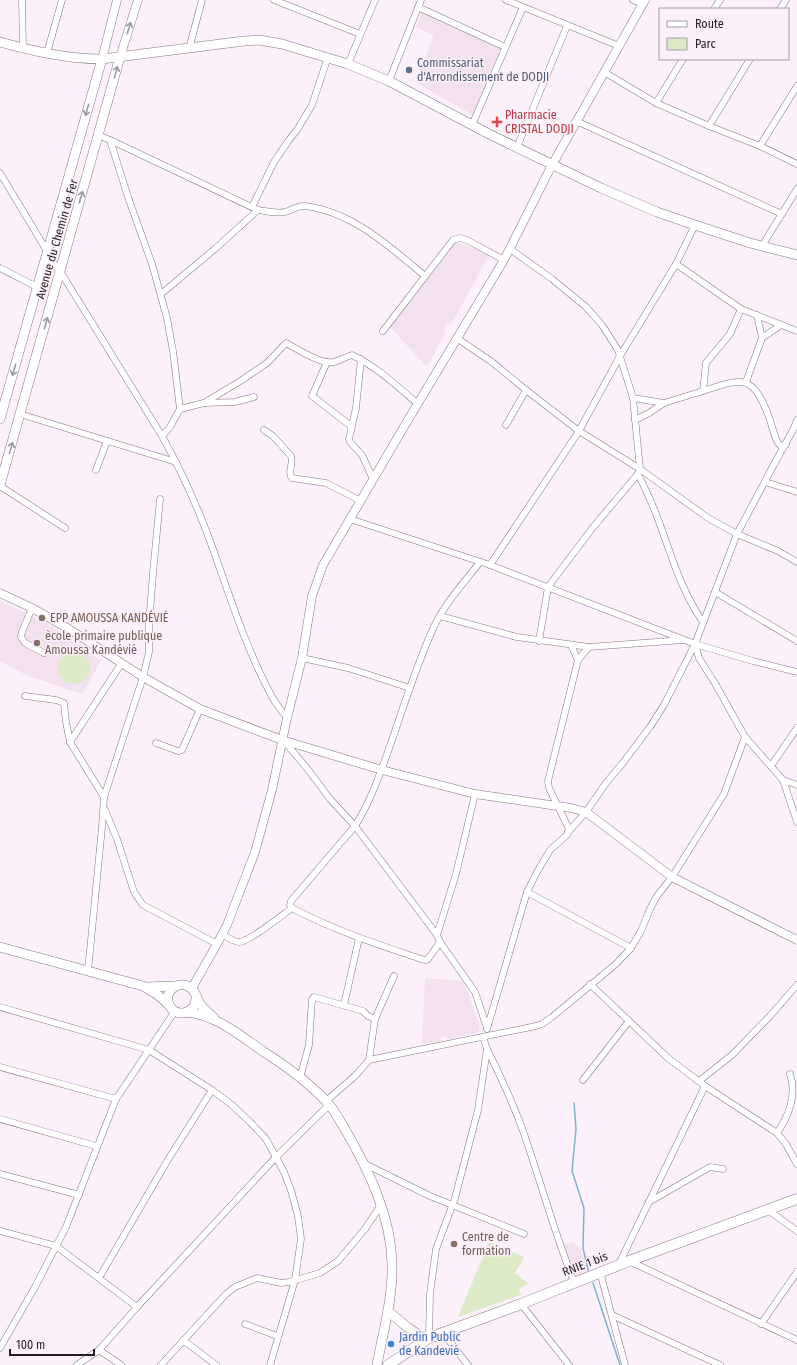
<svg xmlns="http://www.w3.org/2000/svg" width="797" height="1365" font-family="'Fira Sans Condensed',sans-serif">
<rect width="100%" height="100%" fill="#fcf0fa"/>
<g fill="#f3e1f0">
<polygon points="422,12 501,48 473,115 415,82 434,36 416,27"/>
<polygon points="456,242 489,255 451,325 446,324 444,328 446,332 427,367 389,326"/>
<polygon points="0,601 48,624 101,661 82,694 26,675 0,661"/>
<polygon points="425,978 462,981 467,990 480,1027 478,1033 448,1039 445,1036 442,1037 440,1041 422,1044"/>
<polygon points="572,1242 580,1248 588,1274 575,1278 564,1245"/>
</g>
<g fill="#dceac7">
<circle cx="74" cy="668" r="16"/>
<polygon points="489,1242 524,1257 515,1273 529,1284 519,1288 521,1295 458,1317"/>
</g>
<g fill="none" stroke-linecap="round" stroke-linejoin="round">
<g stroke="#7ab5d0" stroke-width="1.5">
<polyline points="574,1103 576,1129 572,1171 584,1208 583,1248 588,1270"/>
<polyline points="593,1283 620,1365"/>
</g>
<g stroke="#817780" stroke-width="7">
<g id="minor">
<polyline points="22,0 23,48"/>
<polyline points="274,0 360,34"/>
<polyline points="506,0 619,46"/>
<polyline points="633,0 643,4"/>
<polyline points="418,7 505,47"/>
<polyline points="714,9 720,0"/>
<polyline points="780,9 786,0"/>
<polyline points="189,49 202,0"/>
<polyline points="47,53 62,0"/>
<polyline points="348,64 375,0"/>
<polyline points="604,72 656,103 709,126 760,146 797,164"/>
<polyline points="389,81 421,0"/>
<polyline points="656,103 683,59"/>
<polyline points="576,121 782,214"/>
<polyline points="472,125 523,7"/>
<polyline points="709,126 750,59"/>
<polyline points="98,135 110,140 129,200 152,264 167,318 173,351 180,409 170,427 162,436"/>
<path d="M110,140L258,210C266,211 276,214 285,212C292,210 298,205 305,206C353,212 390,247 425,276"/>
<polyline points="760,146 797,86"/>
<polyline points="517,147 567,26"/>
<path d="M0,173L47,251L51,260L60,271L162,436C182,472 199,510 213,549C230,597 246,648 270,693C274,702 281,710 287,718"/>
<polyline points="252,207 274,162 289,140 297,130 312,105 328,57"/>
<polyline points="762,246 797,189"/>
<polyline points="510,249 552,279 586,307 602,325 618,350 633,398 640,469 638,474 594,526 548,587 539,641"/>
<polyline points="676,264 741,309 797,331"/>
<polyline points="0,268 37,287"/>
<polyline points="161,294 216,248 258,210"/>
<polyline points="383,331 453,240 460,238 467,240 504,260"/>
<polyline points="762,338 781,325"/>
<polyline points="458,339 492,362 526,390 579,431 640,469 708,518 737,534 778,551 797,562"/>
<polyline points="361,359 356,408 349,439 350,442 362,455 373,479"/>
<polyline points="327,362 312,396 351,426"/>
<polyline points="746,382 762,338 757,315"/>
<path d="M703,391C743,378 752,373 769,417C772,426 774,435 778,443L781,446L786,444"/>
<polyline points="633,398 664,403"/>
<polyline points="204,403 235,402 254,397"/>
<path d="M180,409L204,403L242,380L267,363L286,343C298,349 321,365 334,362C340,360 346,357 352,355C377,367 397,386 418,404"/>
<polyline points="20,414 176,462"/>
<polyline points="635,420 649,413 664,403 703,391 706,363 730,334 741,309"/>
<polyline points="506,425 526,390"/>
<path d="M264,430L273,436L291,456C294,464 287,472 292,478L326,483L361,501"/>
<polyline points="96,470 107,441"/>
<path d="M638,474C645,488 652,503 658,519C671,554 681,591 703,622"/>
<polyline points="765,482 797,492"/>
<polyline points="0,486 65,528"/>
<polyline points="350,519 490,565 695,644 753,661 797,672"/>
<polyline points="490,565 579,431 620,356 676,264 695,225"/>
<polyline points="715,592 797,641"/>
<polyline points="32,608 22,632 21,637 25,643 44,653"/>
<polyline points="440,616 517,637 589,647 683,640"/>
<polyline points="695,644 699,658 716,685 745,737 783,780 797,822"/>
<polyline points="302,658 348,668 410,688"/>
<polyline points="578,660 589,647"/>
<polyline points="25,696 56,700 64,703 66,722 70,742 104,797"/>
<polyline points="283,740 306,767 330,799 355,826 437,935 440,942 475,992 487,1028"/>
<polyline points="70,742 121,664"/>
<polyline points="156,743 178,751 182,750 200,709"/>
<polyline points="771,766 797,728"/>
<polyline points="783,780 797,785"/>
<polyline points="105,810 117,839 134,892 143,905 217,944"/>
<polyline points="568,832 586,812 606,783 622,764 650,727 664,705 695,644 737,534 771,470 794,428 797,420"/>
<polyline points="527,892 631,948"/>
<path d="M222,934C227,937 234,942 239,942C249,942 282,915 292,908"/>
<polyline points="437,935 456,874 475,794"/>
<path d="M440,942L428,959L426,960L421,959C377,944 333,930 292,908L290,905L291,901L355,826C371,801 381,771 391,743C404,705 416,667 432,631C443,605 463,584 480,562"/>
<polyline points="88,971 102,827 104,797 143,677 149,652 149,625 153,573 160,499"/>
<polyline points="590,984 668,1058 705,1086 777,1133 786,1144 797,1164"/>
<polyline points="344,1005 359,938"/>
<polyline points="0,1007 149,1050 212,1090 232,1105 250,1122 266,1139 284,1172 291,1190 298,1216 301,1239 295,1280 270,1365"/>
<polyline points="375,1019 394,976"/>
<polyline points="487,1029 527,892 537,872 550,850 567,835 569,829 549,788 548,781 578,660 571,645"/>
<path d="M487,1049C500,1075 512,1101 522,1128C540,1179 554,1232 574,1282"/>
<polyline points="369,1060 536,1026 542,1024 552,1017 616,964 631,948 641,931 650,909 657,896 672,877 724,794 745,737"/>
<polyline points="0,1067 116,1099"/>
<polyline points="300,1078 309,1045 312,999 314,997 363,1011 368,1016 375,1019 369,1060 355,1076 326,1101"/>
<polyline points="583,1080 629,1021"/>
<polyline points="699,1081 732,1055 770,1016 797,985"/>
<polyline points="0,1119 96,1146"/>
<path d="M777,1133C789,1116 797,1094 790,1074"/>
<polyline points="363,1163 430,1196 524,1234"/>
<polyline points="0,1174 79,1195"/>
<polyline points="649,1202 710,1167 723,1169"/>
<polyline points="768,1210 797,1231"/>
<polyline points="0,1231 56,1246 137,1307"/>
<polyline points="629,1261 797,1340"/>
<polyline points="619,1264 705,1086"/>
<polyline points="600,1272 625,1365"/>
<polyline points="99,1278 169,1158 212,1090"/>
<polyline points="521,1304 569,1365"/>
<polyline points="612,1315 720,1365"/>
<polyline points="245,1324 277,1336"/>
<polyline points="761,1324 797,1272"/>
<polyline points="442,1332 468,1365"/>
<polyline points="429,1338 430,1294 436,1249 455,1198 478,1110 487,1049 483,1037"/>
<polyline points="183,1340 216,1365"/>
<polyline points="0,1348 35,1287 66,1227 116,1099 175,1011"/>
<polyline points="99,1350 121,1365"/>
<polyline points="77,1365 99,1350 137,1307 276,1157 329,1105"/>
<polyline points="161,1365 226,1294 235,1287 257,1278 281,1283 289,1282 320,1273 338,1261 365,1229 381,1205"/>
</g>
</g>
<g stroke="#817780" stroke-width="9">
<g id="tertiary">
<polyline points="120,57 138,0"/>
<polyline points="102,59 117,0"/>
<polyline points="0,593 32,608 69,629 143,677 200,709 282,740 382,770 475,794 571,808 586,812 672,877 797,940"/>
<polyline points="192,988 217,944 227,925 255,852 272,790 287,718 302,658 312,596 323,565 405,425 504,260 552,165 645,0"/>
</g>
</g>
<g stroke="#817780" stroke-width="10">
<g id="secondary">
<path d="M0,42C33,51 67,59 102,59L244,41L259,40L282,44L348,64L389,81L489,134L601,188L657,212L695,225L750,243L797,255"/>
<polyline points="0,419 102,59"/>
<polyline points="0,485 120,57"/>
<polyline points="0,947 143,986 158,995 169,1005"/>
<polyline points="147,987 175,986"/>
<path d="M196,997C197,1016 171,1019 168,1001C166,988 181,980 191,988C196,992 196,997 199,1002C202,1008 209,1013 214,1018"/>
<path d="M187,1012C216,1015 241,1036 264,1052C286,1066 308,1082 326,1101C334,1109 340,1121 346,1131C369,1171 391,1216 392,1264C393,1298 383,1332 377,1365"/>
<polyline points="388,1311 407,1327 426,1340"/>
</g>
</g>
<g stroke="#817780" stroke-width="11">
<polyline id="primary" points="388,1365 429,1338 521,1304 629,1261 797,1199"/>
</g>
<use href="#minor" stroke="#fff" stroke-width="6"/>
<use href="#tertiary" stroke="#fff" stroke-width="8"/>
<use href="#secondary" stroke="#fff" stroke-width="9"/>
<use href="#primary" stroke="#fff" stroke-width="10"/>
</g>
<defs><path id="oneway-shaft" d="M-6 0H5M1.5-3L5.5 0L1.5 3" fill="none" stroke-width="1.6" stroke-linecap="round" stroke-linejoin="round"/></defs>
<g stroke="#9c9a9c">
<use href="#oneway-shaft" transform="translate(129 28) rotate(-73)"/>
<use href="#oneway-shaft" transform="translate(116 72) rotate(-74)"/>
<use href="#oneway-shaft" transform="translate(87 110) rotate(106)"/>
<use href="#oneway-shaft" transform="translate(81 197) rotate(-74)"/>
<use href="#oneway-shaft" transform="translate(46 323) rotate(-74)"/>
<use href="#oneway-shaft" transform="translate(14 370) rotate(106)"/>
<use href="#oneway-shaft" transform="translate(11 448) rotate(-74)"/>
</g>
<circle fill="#5c6f8a" stroke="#fcf0fa" stroke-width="1.5" cx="409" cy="70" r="4"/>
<path fill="#e0444e" stroke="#fcf0fa" stroke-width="1.5" d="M495 116h4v4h4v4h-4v4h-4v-4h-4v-4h4z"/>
<g fill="#8d6e63" stroke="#fcf0fa" stroke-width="1.5">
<circle cx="42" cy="618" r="4"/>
<circle cx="37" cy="643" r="4"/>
<circle cx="454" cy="1244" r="4"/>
</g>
<circle fill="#3f7fe0" stroke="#fcf0fa" stroke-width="1.5" cx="391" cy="1344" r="4"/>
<g text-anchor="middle" stroke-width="3" stroke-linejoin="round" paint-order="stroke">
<g font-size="12" fill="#4e5e75" stroke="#fcf0fa" text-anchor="start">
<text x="417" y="67">Commissariat<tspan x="417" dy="14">d'Arrondissement de DODJI</tspan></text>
</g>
<g font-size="12" fill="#be3a42" stroke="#fcf0fa" text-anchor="start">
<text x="505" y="119">Pharmacie<tspan x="505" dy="14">CRISTAL DODJI</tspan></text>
</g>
<g font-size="12" fill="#221e22" stroke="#fcf0fa">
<text transform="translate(57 239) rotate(-74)" y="4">Avenue du Chemin de Fer</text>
<text transform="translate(585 1264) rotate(-21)" y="4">RNIE 1 bis</text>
</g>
<g font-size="12" fill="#785e54" stroke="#fcf0fa" text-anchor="start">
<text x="50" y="622">EPP AMOUSSA KANDÉVIÉ</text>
<text x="45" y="640">ècole primaire publique<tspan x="45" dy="14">Amoussa Kandévié</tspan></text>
<text x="462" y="1241">Centre de<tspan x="462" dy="14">formation</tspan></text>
</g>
<g font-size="12" fill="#366cbe" stroke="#fcf0fa" text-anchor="start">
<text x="399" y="1341">Jardin Public<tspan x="399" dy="14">de Kandevié</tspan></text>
</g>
</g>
<rect x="659" y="8" width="130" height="52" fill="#fcf0fa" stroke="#a59ca4"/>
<rect x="667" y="21" width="20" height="6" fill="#ffffff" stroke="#a59ca4"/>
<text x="695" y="28" font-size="12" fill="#221e22">Route</text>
<rect x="667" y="38" width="20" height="12" fill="#dceac7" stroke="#a59ca4"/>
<text x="695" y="48" font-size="12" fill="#221e22">Parc</text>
<path d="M10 1349v6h84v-6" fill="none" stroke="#221e22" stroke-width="2"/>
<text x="16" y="1349" font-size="12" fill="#221e22" stroke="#fcf0fa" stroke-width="3" paint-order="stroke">100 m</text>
</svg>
